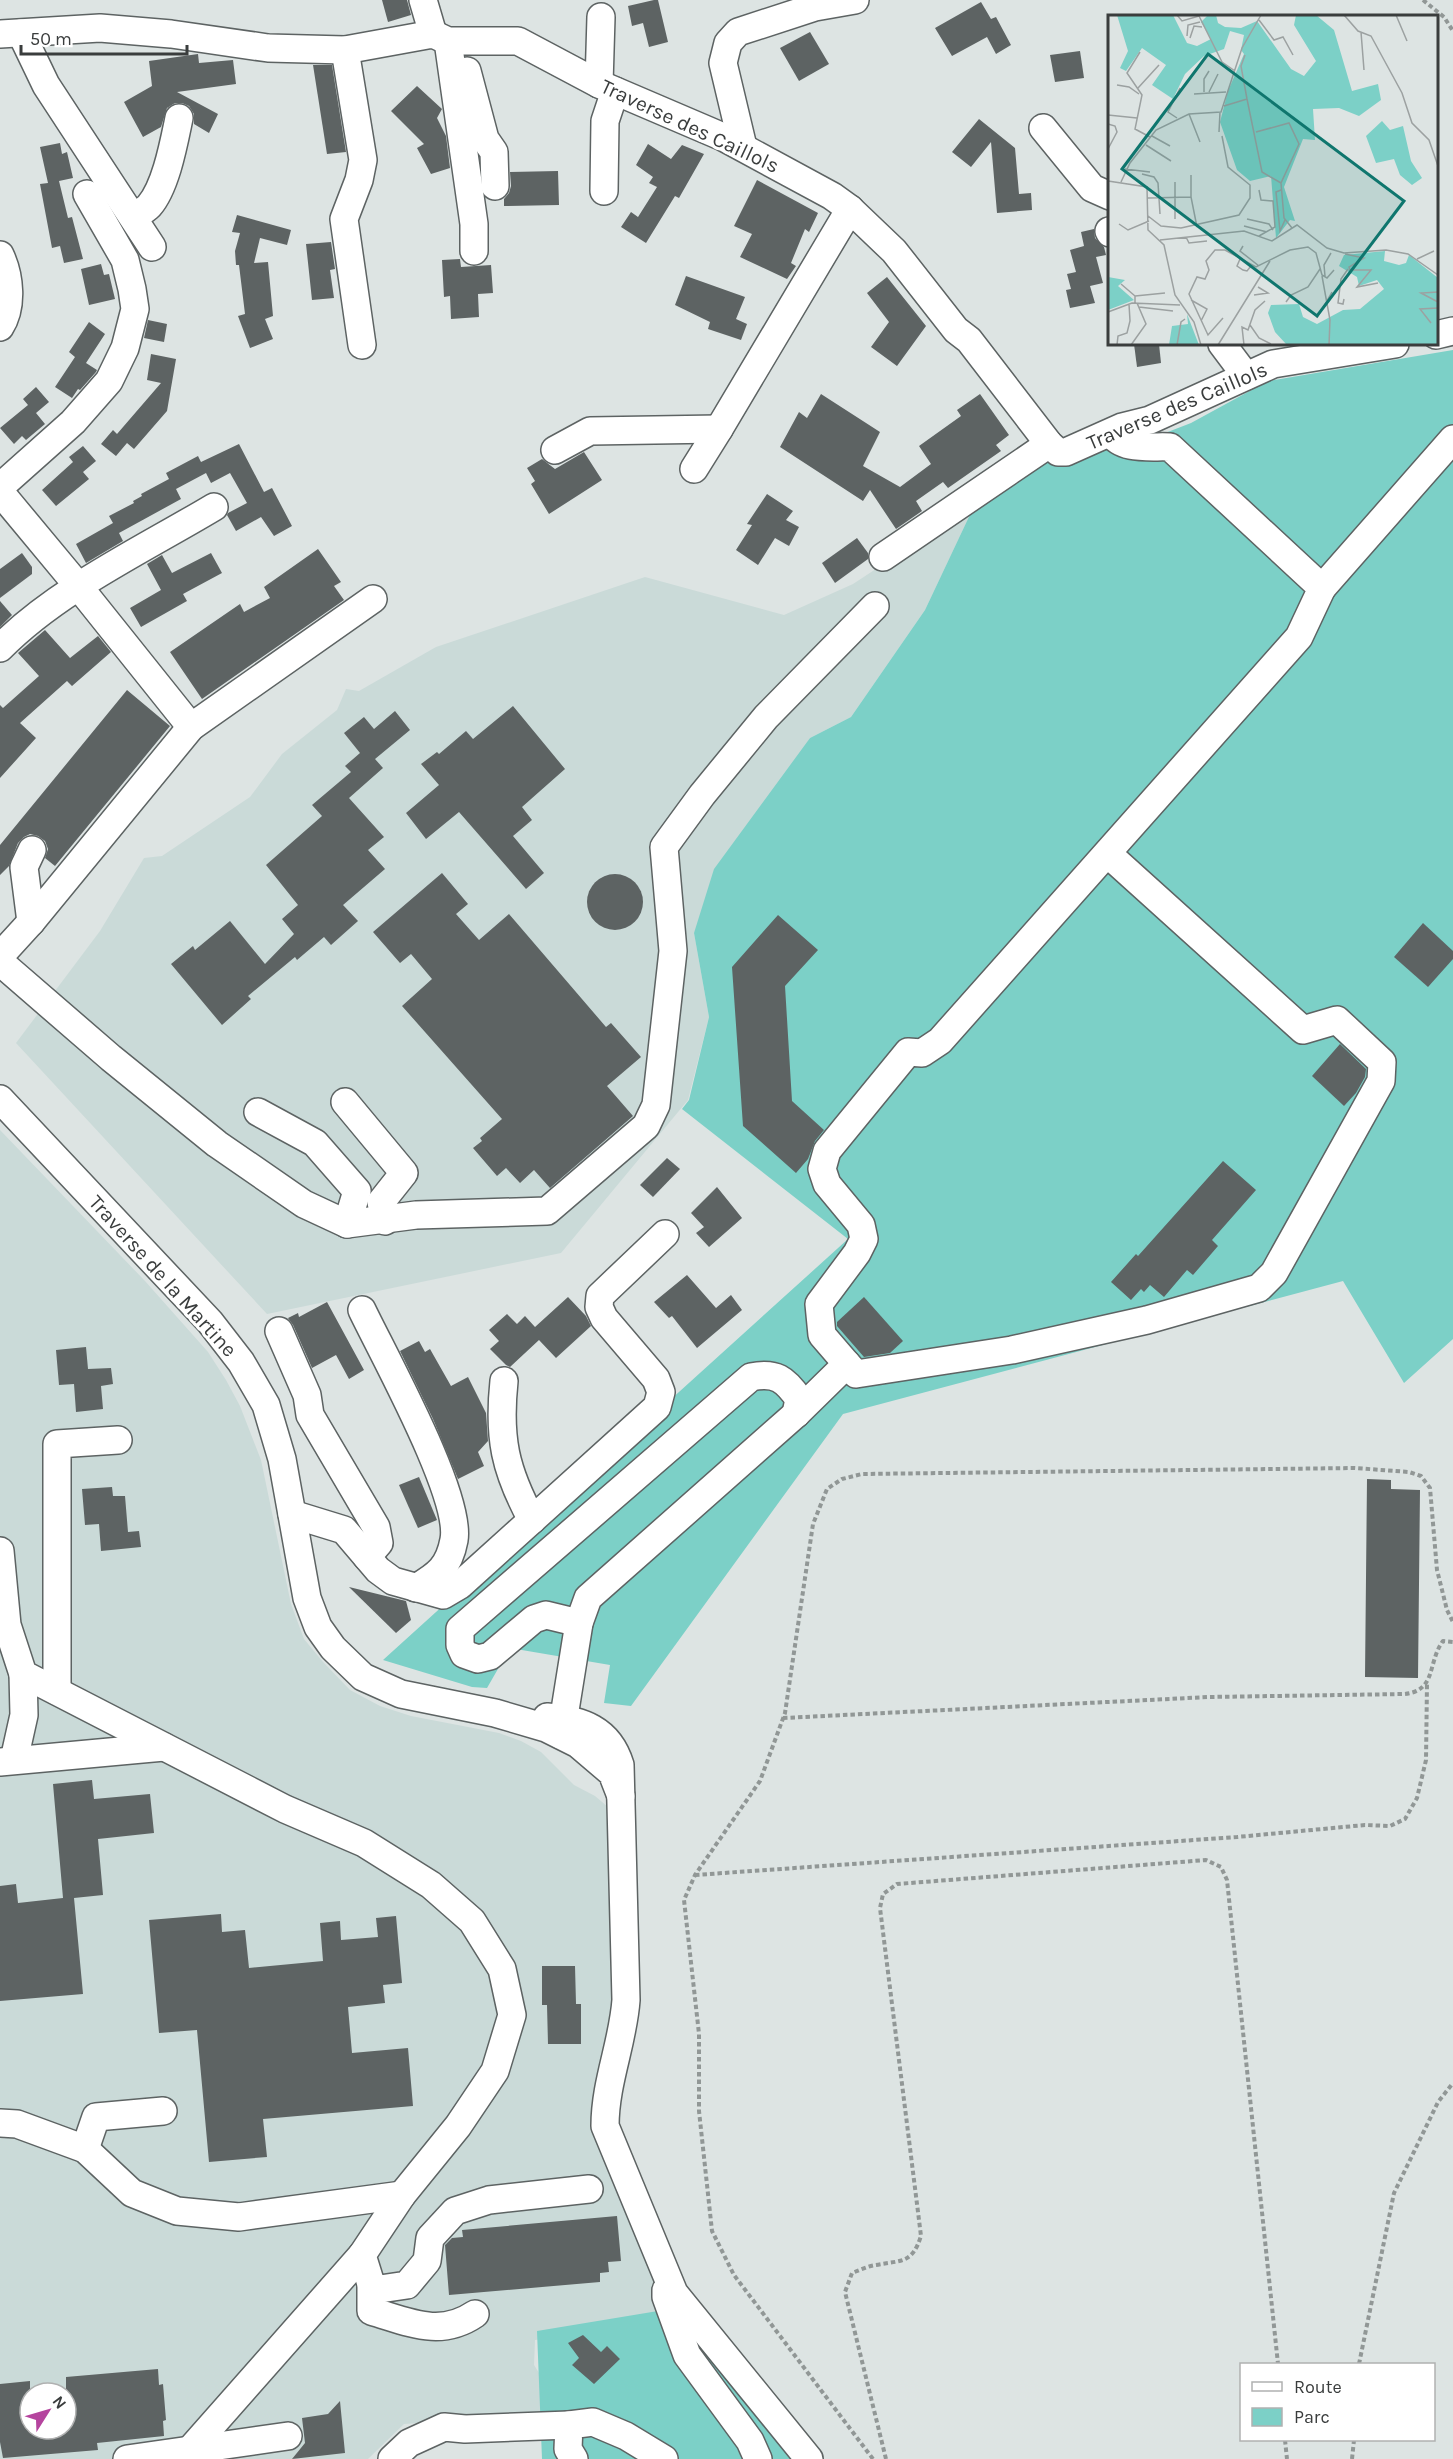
<svg xmlns="http://www.w3.org/2000/svg" width="1453" height="2459" font-family="Karla,sans-serif">
<rect width="100%" height="100%" fill="#dde4e3"/>
<g fill="#cadad8" fill-rule="evenodd">
<polygon points="975,504 925,610 851,717 810,738 694,933 709,1017 688,1100 561,1253 267,1314 16,1043 100,931 144,858 162,856 250,797 282,754 337,710 346,689 359,691 436,647 645,577 784,615 853,584"/>
<path d="M0,1130L145,1281L208,1352L226,1380L240,1406L261,1460L291,1604L304,1639L323,1662L350,1690L380,1706L411,1716L499,1733L521,1741L541,1752L574,1785L595,1796L615,1813L620,2002L596,2096L657,2277L665,2321L535,2340L534,2365L551,2392L540,2415L404,2424L368,2459H0ZM30,2393H66V2429H30Z"/>
</g>
<g fill="#7cd0c7">
<polygon points="1453,350 1453,1339 1404,1383 1343,1281 843,1414 631,1706 604,1703 610,1665 510,1648 487,1688 472,1687 383,1660 848,1239 682,1109 689,1100 709,1017 694,933 714,869 810,738 851,717 925,610 975,504 1049,454 1058,466 1115,440 1160,435 1191,423 1268,381"/>
<polygon points="674,2303 802,2459 542,2459 537,2331 658,2311"/>
</g>
<g fill="#5d6363">
<polygon points="382,0 407,0 411,15 388,22"/>
<polygon points="654,0 658,0 668,42 649,47 643,23 632,26 628,6"/>
<polygon points="981,2 991,19 996,17 1011,45 996,54 987,37 952,56 935,28"/>
<polygon points="810,32 829,64 799,81 780,48"/>
<polygon points="1080,51 1084,78 1055,82 1050,55"/>
<polygon points="198,54 199,63 233,60 236,84 177,92 218,114 209,133 194,124 194,114 189,106 182,103 175,103 167,108 161,127 143,137 124,102 152,86 149,61"/>
<polygon points="313,65 332,65 346,152 327,154"/>
<polygon points="417,86 442,109 437,118 446,136 450,168 431,174 417,148 424,144 391,111"/>
<polygon points="979,119 1015,148 1019,194 1031,193 1032,210 997,213 991,142 971,167 952,152"/>
<polygon points="60,143 62,154 67,152 73,178 59,181 68,218 72,217 83,259 64,263 60,246 52,248 40,184 48,183 40,147"/>
<polygon points="648,144 671,159 682,145 704,154 679,198 675,196 646,243 621,227 631,212 638,217 657,187 649,183 653,177 636,165"/>
<polygon points="558,171 559,205 504,206 504,199 509,193 511,186 510,172"/>
<polygon points="757,180 818,213 809,232 805,229 791,263 796,266 787,279 740,257 752,234 734,226"/>
<polygon points="237,215 291,230 287,245 260,238 254,263 268,262 273,316 265,319 273,339 250,348 238,316 245,314 239,265 236,265 235,251 240,233 232,232"/>
<polygon points="1094,229 1095,238 1104,247 1106,255 1096,257 1103,283 1090,286 1095,303 1070,308 1066,290 1071,289 1067,274 1076,272 1070,250 1084,246 1081,232"/>
<polygon points="331,242 335,269 330,270 334,298 312,300 306,244"/>
<polygon points="460,259 461,267 491,265 493,293 478,294 479,317 451,319 450,296 444,297 442,260"/>
<polygon points="101,264 104,275 109,274 115,299 89,305 81,269"/>
<polygon points="686,276 745,297 736,319 747,324 741,340 708,329 710,322 675,305"/>
<polygon points="887,277 926,326 897,366 871,347 889,322 867,293"/>
<polygon points="148,320 167,324 164,342 144,338"/>
<polygon points="89,322 105,334 86,363 97,370 96,372 80,390 78,389 72,398 55,387 75,357 69,352"/>
<polygon points="1134,344 1159,344 1161,363 1137,367"/>
<polygon points="151,354 176,359 167,411 134,449 127,443 116,456 101,444 113,430 117,434 161,383 147,380"/>
<polygon points="36,387 49,402 36,413 45,424 26,440 22,436 14,444 0,428 28,405 23,399"/>
<polygon points="821,394 880,432 863,466 900,487 931,464 919,446 961,416 957,410 980,394 1009,435 996,445 1001,451 948,488 943,482 916,501 922,511 896,529 870,490 863,501 780,447 799,412 807,418"/>
<polygon points="239,444 264,492 272,488 292,526 274,536 261,517 236,531 227,515 228,513 247,503 230,473 211,483 206,473 176,489 181,499 119,533 123,541 86,563 76,544 113,523 109,516 134,503 133,501 142,496 141,494 169,479 166,473 198,456 201,462"/>
<polygon points="83,446 96,461 83,472 89,479 56,506 42,490 73,462 69,457"/>
<polygon points="584,452 602,480 549,514 531,484 535,481 527,468 542,459 555,469"/>
<polygon points="767,494 793,511 786,520 799,527 789,546 775,538 758,565 736,550 752,525 747,524"/>
<polygon points="857,538 868,553 868,559 835,583 822,563"/>
<polygon points="318,549 341,582 334,586 344,600 202,699 170,652 240,604 244,612 270,598 264,587"/>
<polygon points="22,553 32,567 32,574 0,598 0,569"/>
<polygon points="211,553 222,573 183,594 187,601 141,627 130,608 161,590 147,564 162,555 172,573"/>
<polygon points="0,601 12,615 0,627"/>
<polygon points="45,630 70,658 98,636 111,652 72,686 67,681 20,723 36,738 0,778 0,705 3,708 39,676 18,653"/>
<polygon points="127,690 170,726 55,866 45,858 48,849 45,841 38,836 30,834 24,837 18,843 9,866 0,875 0,845"/>
<polygon points="513,706 565,769 522,807 532,820 513,836 544,873 526,889 459,812 426,839 406,813 439,785 421,764 437,752 439,754 466,731 473,739"/>
<polygon points="395,711 410,730 375,759 383,768 349,798 384,837 368,850 385,869 343,905 358,921 331,945 324,937 297,960 295,957 248,996 251,999 222,1025 171,964 193,946 195,950 230,921 265,964 294,934 282,919 298,905 266,865 322,816 312,805 351,772 345,766 360,753 344,733 364,717 374,729"/>
<polygon points="442,873 468,904 456,914 479,940 509,914 606,1027 611,1023 641,1057 607,1086 633,1116 550,1188 534,1170 520,1183 506,1168 497,1176 473,1148 482,1141 480,1138 502,1119 402,1006 432,979 411,954 400,963 373,932"/>
<circle cx="615" cy="902" r="28"/>
<polygon points="778,915 818,950 785,986 792,1101 824,1130 815,1141 808,1159 796,1173 743,1126 732,967"/>
<polygon points="1423,923 1453,951 1453,959 1428,987 1394,957"/>
<polygon points="1340,1044 1366,1069 1365,1077 1356,1093 1344,1106 1312,1076"/>
<polygon points="667,1158 680,1169 653,1197 640,1185"/>
<polygon points="1223,1161 1256,1190 1212,1240 1218,1246 1193,1275 1187,1270 1164,1297 1150,1285 1144,1292 1141,1289 1131,1300 1111,1282 1136,1254 1138,1256"/>
<polygon points="717,1187 742,1218 709,1247 696,1233 704,1227 691,1213"/>
<polygon points="687,1275 716,1308 731,1295 742,1310 697,1348 672,1316 669,1318 654,1302"/>
<polygon points="568,1297 586,1316 591,1326 556,1358 539,1340 510,1367 506,1365 490,1349 499,1341 489,1330 507,1314 517,1324 525,1316 535,1327"/>
<polygon points="864,1297 903,1341 890,1353 864,1357 837,1326 837,1322"/>
<polygon points="327,1302 364,1370 349,1379 336,1355 312,1368 293,1325 288,1318 298,1313 299,1317"/>
<polygon points="419,1341 425,1352 430,1349 451,1386 468,1377 486,1413 488,1441 478,1452 484,1466 458,1479 433,1419 400,1351"/>
<polygon points="86,1347 88,1369 111,1368 113,1384 101,1386 103,1409 76,1412 74,1384 59,1385 56,1350"/>
<polygon points="419,1477 437,1520 418,1528 399,1485"/>
<polygon points="1367,1479 1391,1480 1391,1489 1420,1490 1418,1678 1365,1677"/>
<polygon points="112,1487 113,1496 125,1496 128,1532 139,1531 141,1547 101,1551 99,1524 85,1525 82,1489"/>
<polygon points="349,1587 406,1601 411,1620 396,1633"/>
<polygon points="92,1780 94,1799 150,1794 154,1833 98,1839 103,1895 74,1898 83,1994 0,2001 0,1886 16,1884 18,1903 63,1898 53,1784"/>
<polygon points="221,1914 222,1932 245,1930 249,1968 323,1961 320,1923 340,1921 341,1940 378,1937 376,1918 396,1916 402,1983 383,1985 385,2003 348,2007 352,2053 408,2048 413,2106 263,2119 267,2157 209,2162 197,2030 159,2033 149,1920"/>
<polygon points="542,1966 575,1966 576,2004 581,2004 581,2044 548,2044 547,2005 542,2005"/>
<polygon points="617,2216 621,2261 608,2262 609,2272 600,2273 600,2282 449,2295 445,2245 452,2238 463,2237 462,2230"/>
<polygon points="583,2335 601,2352 607,2346 620,2359 594,2384 572,2365 579,2358 568,2343"/>
<polygon points="158,2369 159,2385 163,2384 166,2420 163,2421 164,2436 97,2443 98,2450 3,2458 0,2442 0,2384 30,2381 30,2429 66,2429 66,2377"/>
<polygon points="340,2401 345,2453 292,2459 305,2443 302,2418 328,2414"/>
</g>
<g fill="none" stroke-linecap="round" stroke-linejoin="round">
<g stroke="#5d6363" stroke-width="30">
<g id="minor">
<polyline points="423,0 433,34"/>
<polyline points="21,33 46,85 152,247"/>
<polyline points="0,34 100,28 171,34 268,48 345,50 433,34 448,41 518,41 599,84 723,137 832,196 850,209 894,251 956,330 969,340 1049,444 1058,452 1066,452 1122,427 1150,420 1273,364 1395,344"/>
<polyline points="448,41 474,224 474,251"/>
<polyline points="345,50 363,160 359,180 344,219 362,345"/>
<polyline points="467,71 485,139 494,152 495,186"/>
<polyline points="599,84 601,17"/>
<polyline points="1043,128 1092,188 1110,196"/>
<polyline points="743,147 723,63 728,43 738,32 815,7 855,0"/>
<polyline points="604,191 605,121 615,91"/>
<path d="M134,217C138,214 145,210 149,206C166,187 174,142 179,118"/>
<polyline points="1109,231 1110,233"/>
<path d="M0,255C10,276 13,307 0,327"/>
<polyline points="1436,335 1453,331"/>
<polyline points="1222,344 1246,376"/>
<polyline points="555,450 590,431 719,429"/>
<polyline points="694,469 719,429 850,209"/>
<polyline points="0,487 73,422 109,381 125,348 135,309 132,289 125,260 87,194"/>
<polyline points="0,492 79,587 191,727"/>
<polyline points="883,557 1049,444"/>
<polyline points="1322,588 1453,439"/>
<path d="M0,648C57,590 144,549 214,507"/>
<polyline points="31,922 24,867 32,850"/>
<polyline points="0,956 31,922 191,727 373,599"/>
<polyline points="0,962 111,1058 217,1144 304,1204 347,1224 416,1215 547,1211 646,1126 656,1105 673,951 664,847 702,795 766,717 875,606"/>
<polyline points="0,1099 210,1322 241,1362 266,1405 282,1459 307,1598 318,1627 333,1648 363,1677 401,1694 495,1713 546,1728 578,1744 612,1773 621,1796"/>
<polyline points="345,1102 404,1173 381,1202 385,1221"/>
<polyline points="258,1112 315,1143 357,1191 347,1224"/>
<path d="M362,1310C384,1356 462,1496 454,1540C449,1567 438,1575 416,1588"/>
<polyline points="279,1331 307,1395 310,1415 376,1527 379,1543 367,1557"/>
<path d="M847,1364L822,1335L819,1304L857,1253L864,1239L861,1225L827,1184L822,1169L827,1151L908,1052L922,1053L940,1041L1299,637L1322,588L1170,447C1151,446 1122,451 1111,433"/>
<path d="M504,1381C498,1438 505,1470 532,1520"/>
<polyline points="292,1514 344,1530 378,1570 393,1581 443,1595 460,1585 657,1407 661,1392 656,1379 604,1318 599,1307 600,1296 665,1234"/>
<path d="M0,1551L7,1625L23,1674L285,1809L364,1843L431,1885L472,1921L502,1969L512,2015L495,2071L458,2126L402,2195L362,2255L371,2284V2311C409,2322 440,2338 475,2314"/>
<path d="M579,1623L546,1615L534,1619L490,1656L478,1659L464,1654L460,1645V1629L751,1377C776,1372 785,1379 799,1399L796,1414"/>
<polyline points="57,1691 57,1444 118,1440"/>
<path d="M547,1717C582,1720 609,1729 620,1765L626,2000C623,2043 605,2082 605,2126L674,2293L809,2459"/>
<polyline points="561,1735 579,1623 588,1598 796,1414 847,1364 856,1374 1012,1350 1147,1320 1259,1288 1274,1273 1381,1081 1382,1062 1337,1020 1303,1030 1108,854"/>
<polyline points="14,1760 24,1715 23,1674"/>
<polyline points="0,1762 164,1747"/>
<polyline points="0,2123 17,2124 85,2149 132,2193 177,2211 239,2217 402,2195"/>
<polyline points="85,2149 96,2117 163,2111"/>
<polyline points="371,2284 380,2289 407,2285 427,2261 430,2238 455,2211 489,2200 589,2189"/>
<polyline points="666,2290 666,2297 687,2355 750,2441 758,2459"/>
<polyline points="127,2459 288,2436"/>
<polyline points="182,2459 362,2255"/>
<polyline points="392,2459 409,2443 444,2427 465,2429 569,2425"/>
<polyline points="574,2459 568,2449 569,2425 593,2422 626,2436 664,2459"/>
</g>
</g>
<g stroke="#919796" stroke-width="4" stroke-dasharray="4.5 3" stroke-linecap="butt">
<polyline points="1423,0 1444,17 1453,31"/>
<path d="M783,1718L1209,1697L1404,1694C1437,1691 1427,1663 1443,1641L1453,1642"/>
<polyline points="695,1875 1237,1837 1365,1825 1390,1826 1405,1819 1417,1798 1426,1760 1427,1683"/>
<polyline points="1359,2364 1394,2193 1438,2102 1453,2083"/>
<polyline points="1285,2440 1287,2459"/>
<polyline points="873,2459 734,2275 712,2231 699,2111 699,2034 684,1900 695,1875 760,1781 785,1713 813,1524 827,1489 842,1479 862,1474 1355,1468 1409,1472 1421,1476 1430,1488 1437,1570 1447,1610 1453,1622"/>
<path d="M886,2459L845,2292L852,2273C860,2270 868,2266 876,2265C902,2260 912,2264 921,2236L880,1908L883,1894L897,1884L1206,1860L1221,1867L1227,1880L1278,2364"/>
<polyline points="1352,2459 1354,2440"/>
</g>
<use href="#minor" stroke="#fff" stroke-width="27"/>
</g>
<g text-anchor="middle" stroke-width="6" stroke-linejoin="round" paint-order="stroke">
<g font-size="21" fill="#3a3d3d" stroke="#fff">
<text transform="translate(690 126) rotate(25)" y="7">Traverse des Caillols</text>
<text transform="translate(1177 406) rotate(-23)" y="7">Traverse des Caillols</text>
<text transform="translate(163 1276) rotate(48)" y="7">Traverse de la Martine</text>
</g>
</g>
<g transform="translate(1108 15)">
<rect width="330" height="330" fill="#dde4e3"/>
<path d="M9,0H65L79,28L89,31L103,24L93,7L100,0H108L110,8L117,12L133,13L149,6L183,54L196,61L208,46L186,10L188,0H208L226,15L244,76L270,69L273,85L251,101L231,93L205,94L207,125L195,124L176,172L187,206L182,205L168,223L163,161L142,166L129,155L112,107L120,76L136,39L133,35L136,20L122,16L116,34L96,41L77,59L65,84L44,70L58,50L34,33L18,56L12,53L20,36ZM274,106L282,115L295,111L303,146L314,163L304,170L292,160L286,144L268,148L258,121ZM277,236L276,246L291,250L298,248L301,240L330,263V330L178,329L167,317L160,298L163,290L191,289L195,302L209,309L235,295L252,294L276,274L269,265L251,271L249,262L231,251L236,240ZM0,262L17,265L10,271L26,285L0,295ZM79,299L91,330H61L64,311L80,309Z" fill="#7cd0c7"/>
<path fill="none" stroke="#9ca1a1" stroke-width="1.5" d="M69,0L74,6L91,1M236,0L250,16L263,21L294,78L304,108L321,125L330,151M288,0L299,26M91,1L114,47L127,56M151,5L166,25L175,22L185,40M253,17L256,55M79,21L80,10L92,7M82,23L86,11L94,12M32,37L19,58L34,80L27,114L42,122M137,40L133,51L139,84M9,70L21,72L31,79M30,73L51,50M96,77V64L101,56M101,77L110,59M86,79L118,77M116,91L139,84L154,157L173,168M81,99L92,127M0,100L29,103M69,103L60,97L72,73M0,109L7,111L9,117L0,134M111,117L112,97M148,117L181,108L191,129L173,168L176,203L184,213M44,121L62,131M38,130L63,146M17,154L42,157M34,159L46,162L50,168L52,199M83,160V182L89,212M0,166L39,172L40,215L56,230L67,280L86,307L93,330M13,167L22,148L48,115L81,99L113,97L134,33L153,0M67,167V204M173,175L168,177L172,216L177,205M40,183L83,182M40,201L53,211L73,213L131,200L142,183V170L120,152L114,121M139,204L161,209L165,215M11,209L20,215L41,206M136,211L159,217M151,221L167,212L165,186L153,185L151,175M78,222L81,228L99,226M52,225L136,216L164,226L189,210L219,233L236,238L278,235L300,239L330,260M135,231L132,236L151,251M237,239L256,243L241,252L242,255H263L249,272L270,268M132,244L129,251L135,255L139,256L143,251M309,244L326,236M214,261L222,305L221,330M217,261L216,250L223,238M13,269L27,281V288M330,277L313,278L330,287M146,280L160,278L150,272M27,281L57,278M236,284L235,289L230,288L233,264L240,254M83,285L99,294L93,306M178,287L183,280L200,272L212,254M31,292L65,296M0,297L24,288L72,290M115,303L100,320L81,279L89,262L97,264L101,255L98,246L107,235H117L148,252L182,235L200,232L208,238L214,260L219,263L226,255M209,303L224,277M323,308L312,294L330,293M142,310L151,323L163,329M9,330L10,321L19,318L22,306L21,289M23,330L38,309L29,288M69,330L73,307L77,304M110,330L162,246M136,330L134,312L140,315L147,295L157,286"/>
<path fill="#0f766e" fill-opacity="0.15" stroke="#0f766e" stroke-width="3" d="M100,39L296,186L209,301L14,154Z"/>
<rect width="330" height="330" fill="none" stroke="#3a3d3d" stroke-width="3"/>
</g>
<rect x="1240" y="2363" width="195" height="78" fill="#ffffff" stroke="#b0b1b1" stroke-width="1.5"/>
<rect x="1252" y="2382" width="30" height="9" fill="#ffffff" stroke="#b0b1b1" stroke-width="1.5"/>
<text x="1294" y="2393" font-size="18" fill="#3a3d3d">Route</text>
<rect x="1252" y="2408" width="30" height="18" fill="#7cd0c7" stroke="#b0b1b1" stroke-width="1.5"/>
<text x="1294" y="2423" font-size="18" fill="#3a3d3d">Parc</text>
<g transform="translate(48 2411) rotate(53)"><circle r="28" fill="#ffffff" stroke="#b0b1b1" stroke-width="1.5"/>
<path d="M0-4.5L10 22L0 15L-10 22Z" fill="#b5449e"/>
<text y="-9" font-size="16" font-weight="bold" text-anchor="middle" fill="#3a3d3d">N</text>
</g>
<path d="M21 45v9h166v-9" fill="none" stroke="#3a3d3d" stroke-width="3"/>
<text x="30" y="45" font-size="18" fill="#3a3d3d" stroke="#ffffff" stroke-width="4.5" paint-order="stroke">50 m</text>
</svg>
